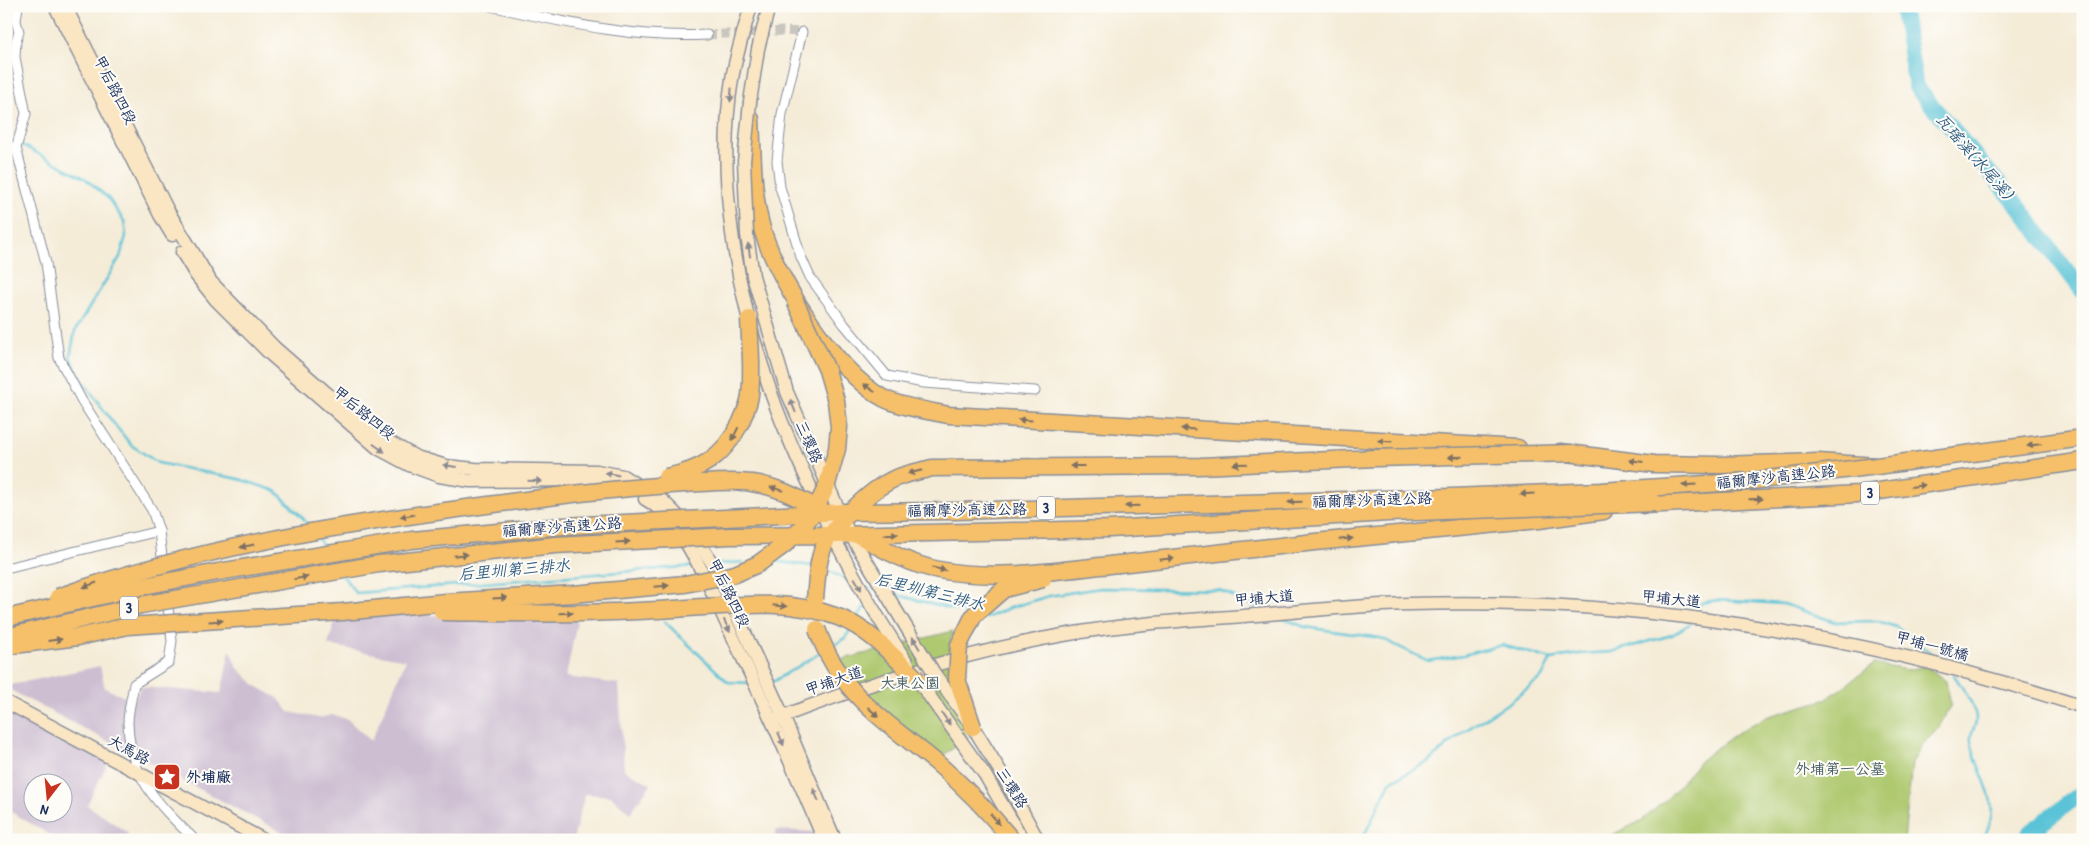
<svg xmlns="http://www.w3.org/2000/svg" width="2089" height="846" font-family="'Patrick Hand','LXGW WenKai TC',sans-serif">
<rect width="100%" height="100%" fill="#fdfcf7"/>
<filter id="ink" filterUnits="userSpaceOnUse"><feTurbulence type="fractalNoise" baseFrequency=".02" numOctaves="2"/><feDisplacementMap in="SourceGraphic" scale="10" xChannelSelector="R" yChannelSelector="G"/><feConvolveMatrix kernelMatrix="1 2 1 2 8 2 1 2 1" color-interpolation-filters="sRGB"/></filter>
<filter id="wash" filterUnits="userSpaceOnUse"><feTurbulence type="fractalNoise" baseFrequency=".0096" numOctaves="4" result="noise"/><feDisplacementMap in="SourceGraphic" scale="20" xChannelSelector="R" yChannelSelector="G"/><feGaussianBlur stdDeviation="1.12" result="paint"/><feColorMatrix in="noise" values="0 0 0 0 0 0 0 0 0 0 0 0 0 0 0 0 0 1.4 0 .05"/><feComposite in="paint" operator="in"/></filter>
<g filter="url(#wash)">
<rect width="100%" height="100%" fill="#f5ecd8"/>
<g fill="#cdbed2" fill-rule="evenodd">
<polygon points="400,614 577,621 566,677 619,684 624,770 651,784 630,813 611,796 585,794 573,840 297,840 6,688 6,686 100,666 105,688 134,701 141,687 221,693 230,650 237,667 256,686 278,698 289,712 319,718 332,715 347,719 371,741 406,660 328,645 336,618"/>
<path d="M6,707L109,761L87,805L128,833L124,840H59L6,809ZM32,784H62V814H32Z"/>
<polygon points="776,830 817,832 821,840 775,840"/>
<polygon points="892,837 991,837 993,840 893,840"/>
</g>
<g fill="#afc96f" stroke="#657c66">
<path d="M953,631C941,667 958,702 969,737L942,756L878,709L836,661Z"/>
<polygon points="1874,664 1907,670 1926,666 1946,681 1951,705 1938,729 1922,745 1912,763 1904,840 1601,840 1641,821 1668,798 1703,758 1740,731 1766,717 1827,699"/>
</g>
<g fill="none" stroke-linecap="round" stroke-linejoin="round">
<g stroke="#5ac3d7" stroke-width="2.5">
<polyline points="6,141 15,142"/>
<polyline points="20,144 86,179 108,198 124,221 126,236 120,257 75,331 70,357 80,377 111,420 131,445 158,463 239,479 276,491 302,517 309,526"/>
<polyline points="317,537 325,549"/>
<polyline points="773,561 812,566"/>
<polyline points="719,564 743,562"/>
<polyline points="825,569 851,582"/>
<polyline points="343,576 356,593 696,566"/>
<polyline points="866,587 878,590"/>
<polyline points="890,593 967,613"/>
<polyline points="1695,614 1701,603 1717,600 1784,604 1835,622 1878,621 1896,627 1938,659"/>
<polyline points="982,617 986,618 1009,608 1049,596 1100,588 1219,590 1261,609"/>
<polyline points="1282,618 1305,627 1381,638 1428,661 1463,655 1502,645 1551,659 1578,654 1611,652 1672,635 1691,623"/>
<polyline points="856,620 865,606"/>
<polyline points="664,621 728,682 751,683"/>
<polyline points="831,647 845,638 851,629"/>
<path d="M1954,675C1961,686 1976,706 1976,719C1977,725 1971,732 1971,738C1970,741 1972,746 1973,749C1981,783 2005,804 1982,840"/>
<polyline points="771,683 820,653"/>
<polyline points="1362,840 1390,782 1428,762 1463,732 1510,702 1542,677 1551,659"/>
</g>
<g stroke="#5ac3d7" stroke-width="16">
<polyline points="1902,6 1916,87 2020,208 2083,292"/>
<polyline points="2026,840 2030,832 2083,792"/>
</g>
</g>
</g>
<g filter="url(#ink)">
<g fill="none" stroke-linecap="round" stroke-linejoin="round">
<polyline stroke="#c9c6c0" stroke-width="9" stroke-dasharray="9 4.5" stroke-linecap="butt" points="707,35 783,31 802,32"/>
<g stroke="#888e9b" stroke-width="11">
<g id="street">
<path d="M18,6L16,21L19,32L16,41L15,57L26,114L16,148L46,263L59,358L82,401L152,510L159,531L172,641L169,662L134,684C132,697 128,710 128,723C129,777 159,805 195,840"/>
<path d="M490,6C563,22 632,39 707,35"/>
<polyline points="802,32 782,114 777,161 780,187 801,257 810,277 844,324 887,376 924,383 1035,391"/>
<polyline points="6,146 16,148"/>
<polyline points="6,568 159,531"/>
</g>
</g>
<g stroke="#888e9b" stroke-width="15">
<g id="secondary">
<polyline points="55,6 160,215 172,235"/>
<polyline points="65,6 168,211 211,282 275,348 354,417 384,439 416,457 446,466 475,469 597,471 623,476 663,501 688,526 714,566 783,716 835,840"/>
<path d="M751,6C744,30 736,55 732,79C716,178 736,290 768,384C782,427 802,468 821,510"/>
<polyline points="750,102 758,49 769,6"/>
<polyline points="182,252 196,275 216,300 269,353 379,449 409,465 439,476 470,481 587,480 618,486"/>
<path d="M645,499C683,519 712,593 730,631C763,700 794,769 824,840"/>
<polyline points="918,680 985,775 1023,840"/>
<polyline points="6,702 264,840"/>
<path d="M773,720C868,683 968,651 1069,634C1131,623 1193,620 1256,615C1307,611 1358,605 1410,604C1638,597 1866,636 2083,707"/>
<polyline points="973,727 1002,774 1038,840"/>
</g>
</g>
<g stroke="#888e9b" stroke-width="19">
<g id="highway">
<path d="M751,119C753,152 752,188 760,221C772,273 835,372 883,398C901,407 929,411 949,415L1518,448"/>
<polyline points="1560,452 1654,464 1719,465 1818,462 1877,466 2083,438"/>
<polyline points="1643,505 1859,494 2083,461"/>
<polyline points="1119,564 1315,542 1539,520 1604,511"/>
</g>
</g>
<use href="#street" stroke="#fff" stroke-width="9"/>
<use href="#secondary" stroke="#fbe6c4" stroke-width="12"/>
<use href="#highway" stroke="#f6c06b" stroke-width="16"/>
<g stroke="#888e9b" stroke-width="15" stroke-linecap="butt">
<g id="secondary-bridge">
<polyline points="750,102 744,161 747,235 753,276 787,392 847,529 934,673 967,719"/>
<path d="M821,510C845,564 875,614 908,664"/>
</g>
</g>
<g stroke="#888e9b" stroke-width="19" stroke-linecap="butt">
<g id="highway-bridge">
<path d="M666,477C702,470 723,457 740,424C744,415 749,405 750,395C753,370 750,344 749,319"/>
<path d="M858,535C882,549 911,565 939,570C997,581 1060,570 1119,564"/>
<path d="M58,597C215,541 384,518 549,497C594,491 639,487 685,484C707,483 730,480 752,483C777,486 798,498 821,510"/>
<path d="M815,599C817,580 817,557 827,540C838,522 870,491 888,482C901,474 917,472 932,468L1200,466L1376,458L1573,453"/>
<path d="M442,612C499,613 555,615 612,612C637,611 663,610 688,608C738,605 790,599 838,617C870,629 894,657 918,680"/>
<polyline points="6,618 149,585 218,572 412,540 563,526 843,512 955,511 1452,497 1601,491 1751,481 1877,466"/>
<path d="M817,629C841,696 885,720 937,763C964,786 989,812 1012,840"/>
<polyline points="6,637 141,605 379,564 555,545 730,536 837,535 1109,529 1389,513 1655,503"/>
<polyline points="6,646 78,637 128,626 342,612 446,602 573,594 685,584 735,574 758,564 784,545 803,527 815,510 826,488 837,449 839,427 836,401 827,370 795,301"/>
<polyline points="973,727 957,679 959,645 974,615 1004,589 1043,579"/>
</g>
</g>
<use href="#secondary-bridge" stroke="#fbe6c4" stroke-width="12"/>
<use href="#highway-bridge" stroke="#f6c06b" stroke-width="16"/>
</g>
<defs><path id="oneway-solid" d="M-6-.8H1V-3.2L6.5 0L1 3.2V.8H-6Z" transform="scale(1.25)"/></defs>
<g fill="#8b8a91">
<use href="#oneway-solid" transform="translate(731 95) rotate(95)"/>
<use href="#oneway-solid" transform="translate(749 250) rotate(-99)"/>
<use href="#oneway-solid" transform="translate(793 406) rotate(-112)"/>
<use href="#oneway-solid" transform="translate(379 448) rotate(35)"/>
<use href="#oneway-solid" transform="translate(450 466) rotate(-171)"/>
<use href="#oneway-solid" transform="translate(612 474) rotate(-169)"/>
<use href="#oneway-solid" transform="translate(535 481) rotate(1)"/>
<use href="#oneway-solid" transform="translate(858 584) rotate(61)"/>
<use href="#oneway-solid" transform="translate(727 626) rotate(64)"/>
<use href="#oneway-solid" transform="translate(916 643) rotate(-121)"/>
<use href="#oneway-solid" transform="translate(946 719) rotate(55)"/>
<use href="#oneway-solid" transform="translate(781 739) rotate(67)"/>
<use href="#oneway-solid" transform="translate(816 795) rotate(-113)"/>
</g>
<g fill="#7e7064">
<use href="#oneway-solid" transform="translate(869 388) rotate(-145)"/>
<use href="#oneway-solid" transform="translate(1025 420) rotate(-177)"/>
<use href="#oneway-solid" transform="translate(1188 429) rotate(-177)"/>
<use href="#oneway-solid" transform="translate(735 434) rotate(117)"/>
<use href="#oneway-solid" transform="translate(1385 441) rotate(-177)"/>
<use href="#oneway-solid" transform="translate(2034 445) rotate(172)"/>
<use href="#oneway-solid" transform="translate(1455 457) rotate(179)"/>
<use href="#oneway-solid" transform="translate(1636 461) rotate(-173)"/>
<use href="#oneway-solid" transform="translate(1240 464) rotate(178)"/>
<use href="#oneway-solid" transform="translate(1077 466) rotate(180)"/>
<use href="#oneway-solid" transform="translate(915 472) rotate(167)"/>
<use href="#oneway-solid" transform="translate(1689 485) rotate(176)"/>
<use href="#oneway-solid" transform="translate(1918 486) rotate(-8)"/>
<use href="#oneway-solid" transform="translate(777 489) rotate(-164)"/>
<use href="#oneway-solid" transform="translate(1527 494) rotate(177)"/>
<use href="#oneway-solid" transform="translate(1756 499) rotate(-2)"/>
<use href="#oneway-solid" transform="translate(1295 502) rotate(178)"/>
<use href="#oneway-solid" transform="translate(1132 506) rotate(178)"/>
<use href="#oneway-solid" transform="translate(407 516) rotate(171)"/>
<use href="#oneway-solid" transform="translate(891 534) rotate(-1)"/>
<use href="#oneway-solid" transform="translate(1346 539) rotate(-6)"/>
<use href="#oneway-solid" transform="translate(623 542) rotate(-3)"/>
<use href="#oneway-solid" transform="translate(247 546) rotate(168)"/>
<use href="#oneway-solid" transform="translate(461 555) rotate(-6)"/>
<use href="#oneway-solid" transform="translate(1167 559) rotate(-6)"/>
<use href="#oneway-solid" transform="translate(939 569) rotate(12)"/>
<use href="#oneway-solid" transform="translate(301 578) rotate(-10)"/>
<use href="#oneway-solid" transform="translate(90 585) rotate(161)"/>
<use href="#oneway-solid" transform="translate(662 586) rotate(-5)"/>
<use href="#oneway-solid" transform="translate(500 598) rotate(-4)"/>
<use href="#oneway-solid" transform="translate(780 606) rotate(6)"/>
<use href="#oneway-solid" transform="translate(566 613) rotate(-1)"/>
<use href="#oneway-solid" transform="translate(216 621) rotate(-4)"/>
<use href="#oneway-solid" transform="translate(55 640) rotate(-7)"/>
<use href="#oneway-solid" transform="translate(873 712) rotate(43)"/>
<use href="#oneway-solid" transform="translate(995 819) rotate(49)"/>
</g>
</g>
<defs>
<g id="sight-square" transform="scale(1.4375)"><rect x="-9" y="-9" width="18" height="18" rx="4" fill="#c8321e" stroke="#fdfcf7"/><path d="M0-6L1.8-2.2L6-1.7L2.9 1.2L3.7 5.4L0 3.3L-3.7 5.4L-2.9 1.2L-6-1.7L-1.8-2.2Z" fill="#fff"/></g>
</defs>
<g fill-rule="evenodd">
<use href="#sight-square" x="167" y="777"/>
</g>
<g text-anchor="middle" stroke-width="4" stroke-linejoin="round" paint-order="stroke">
<g fill="#fdfcf7" stroke="#5f6c8c" stroke-width="1">
<rect x="1861" y="481.5" width="18" height="23" rx="4"/>
<rect x="1037" y="496.5" width="18" height="23" rx="4"/>
<rect x="120" y="596.5" width="18" height="23" rx="4"/>
</g>
<g font-size="14" font-weight="bold" fill="#1b2f5e">
<text x="1870" y="498">3</text>
<text x="1046" y="513">3</text>
<text x="129" y="613">3</text>
</g>
<g font-size="15" fill="#1b2f5e" stroke="#fdfcf7">
<text transform="translate(115 90) rotate(63)" y="5">甲后路四段</text>
<text transform="translate(364 413) rotate(39)" y="5">甲后路四段</text>
<text transform="translate(809 442) rotate(67)" y="5">三環路</text>
<text transform="translate(1776 477) rotate(-6)" y="5">福爾摩沙高速公路</text>
<text transform="translate(1372 500) rotate(-2)" y="5">福爾摩沙高速公路</text>
<text transform="translate(967 510) rotate(-1)" y="5">福爾摩沙高速公路</text>
<text transform="translate(562 527) rotate(-4)" y="5">福爾摩沙高速公路</text>
<text transform="translate(729 593) rotate(64)" y="5">甲后路四段</text>
<text transform="translate(1264 598) rotate(-5)" y="5">甲埔大道</text>
<text transform="translate(1671 599) rotate(6)" y="5">甲埔大道</text>
<text transform="translate(1932 646) rotate(15)" y="5">甲埔一號橋</text>
<text transform="translate(834 681) rotate(-19)" y="5">甲埔大道</text>
<text transform="translate(129 750) rotate(28)" y="5">大馬路</text>
<text transform="translate(1012 788) rotate(58)" y="5">三環路</text>
</g>
<g font-size="15" fill="#475d63" stroke="#fdfcf7">
<text x="910" y="688">大東公園</text>
<text x="1840" y="774">外埔第一公墓</text>
</g>
<g font-size="15" font-weight="bold" fill="#1b2f5e" stroke="#fdfcf7" text-anchor="start">
<text x="186" y="782">外埔廠</text>
</g>
<g font-size="16" font-style="italic" fill="#2e5b82" stroke="#fdfcf7">
<text transform="translate(1975 156) rotate(49)" y="6">瓦瑤溪(水尾溪)</text>
<text transform="translate(514 569) rotate(-5)" y="6">后里圳第三排水</text>
<text transform="translate(930 591) rotate(14)" y="6">后里圳第三排水</text>
</g>
</g>
<rect width="2089" height="846" fill="none" stroke="#fdfcf7" stroke-width="25"/>
<g transform="translate(48 798) rotate(196)"><circle r="24" fill="#fdfcf7" stroke="#a3aaba"/>
<path d="M0-4L9 19L0 12L-9 19Z" fill="#c8321e"/>
<text y="-8" font-size="14" font-weight="bold" text-anchor="middle" fill="#1b2f5e">N</text>
</g>
</svg>
